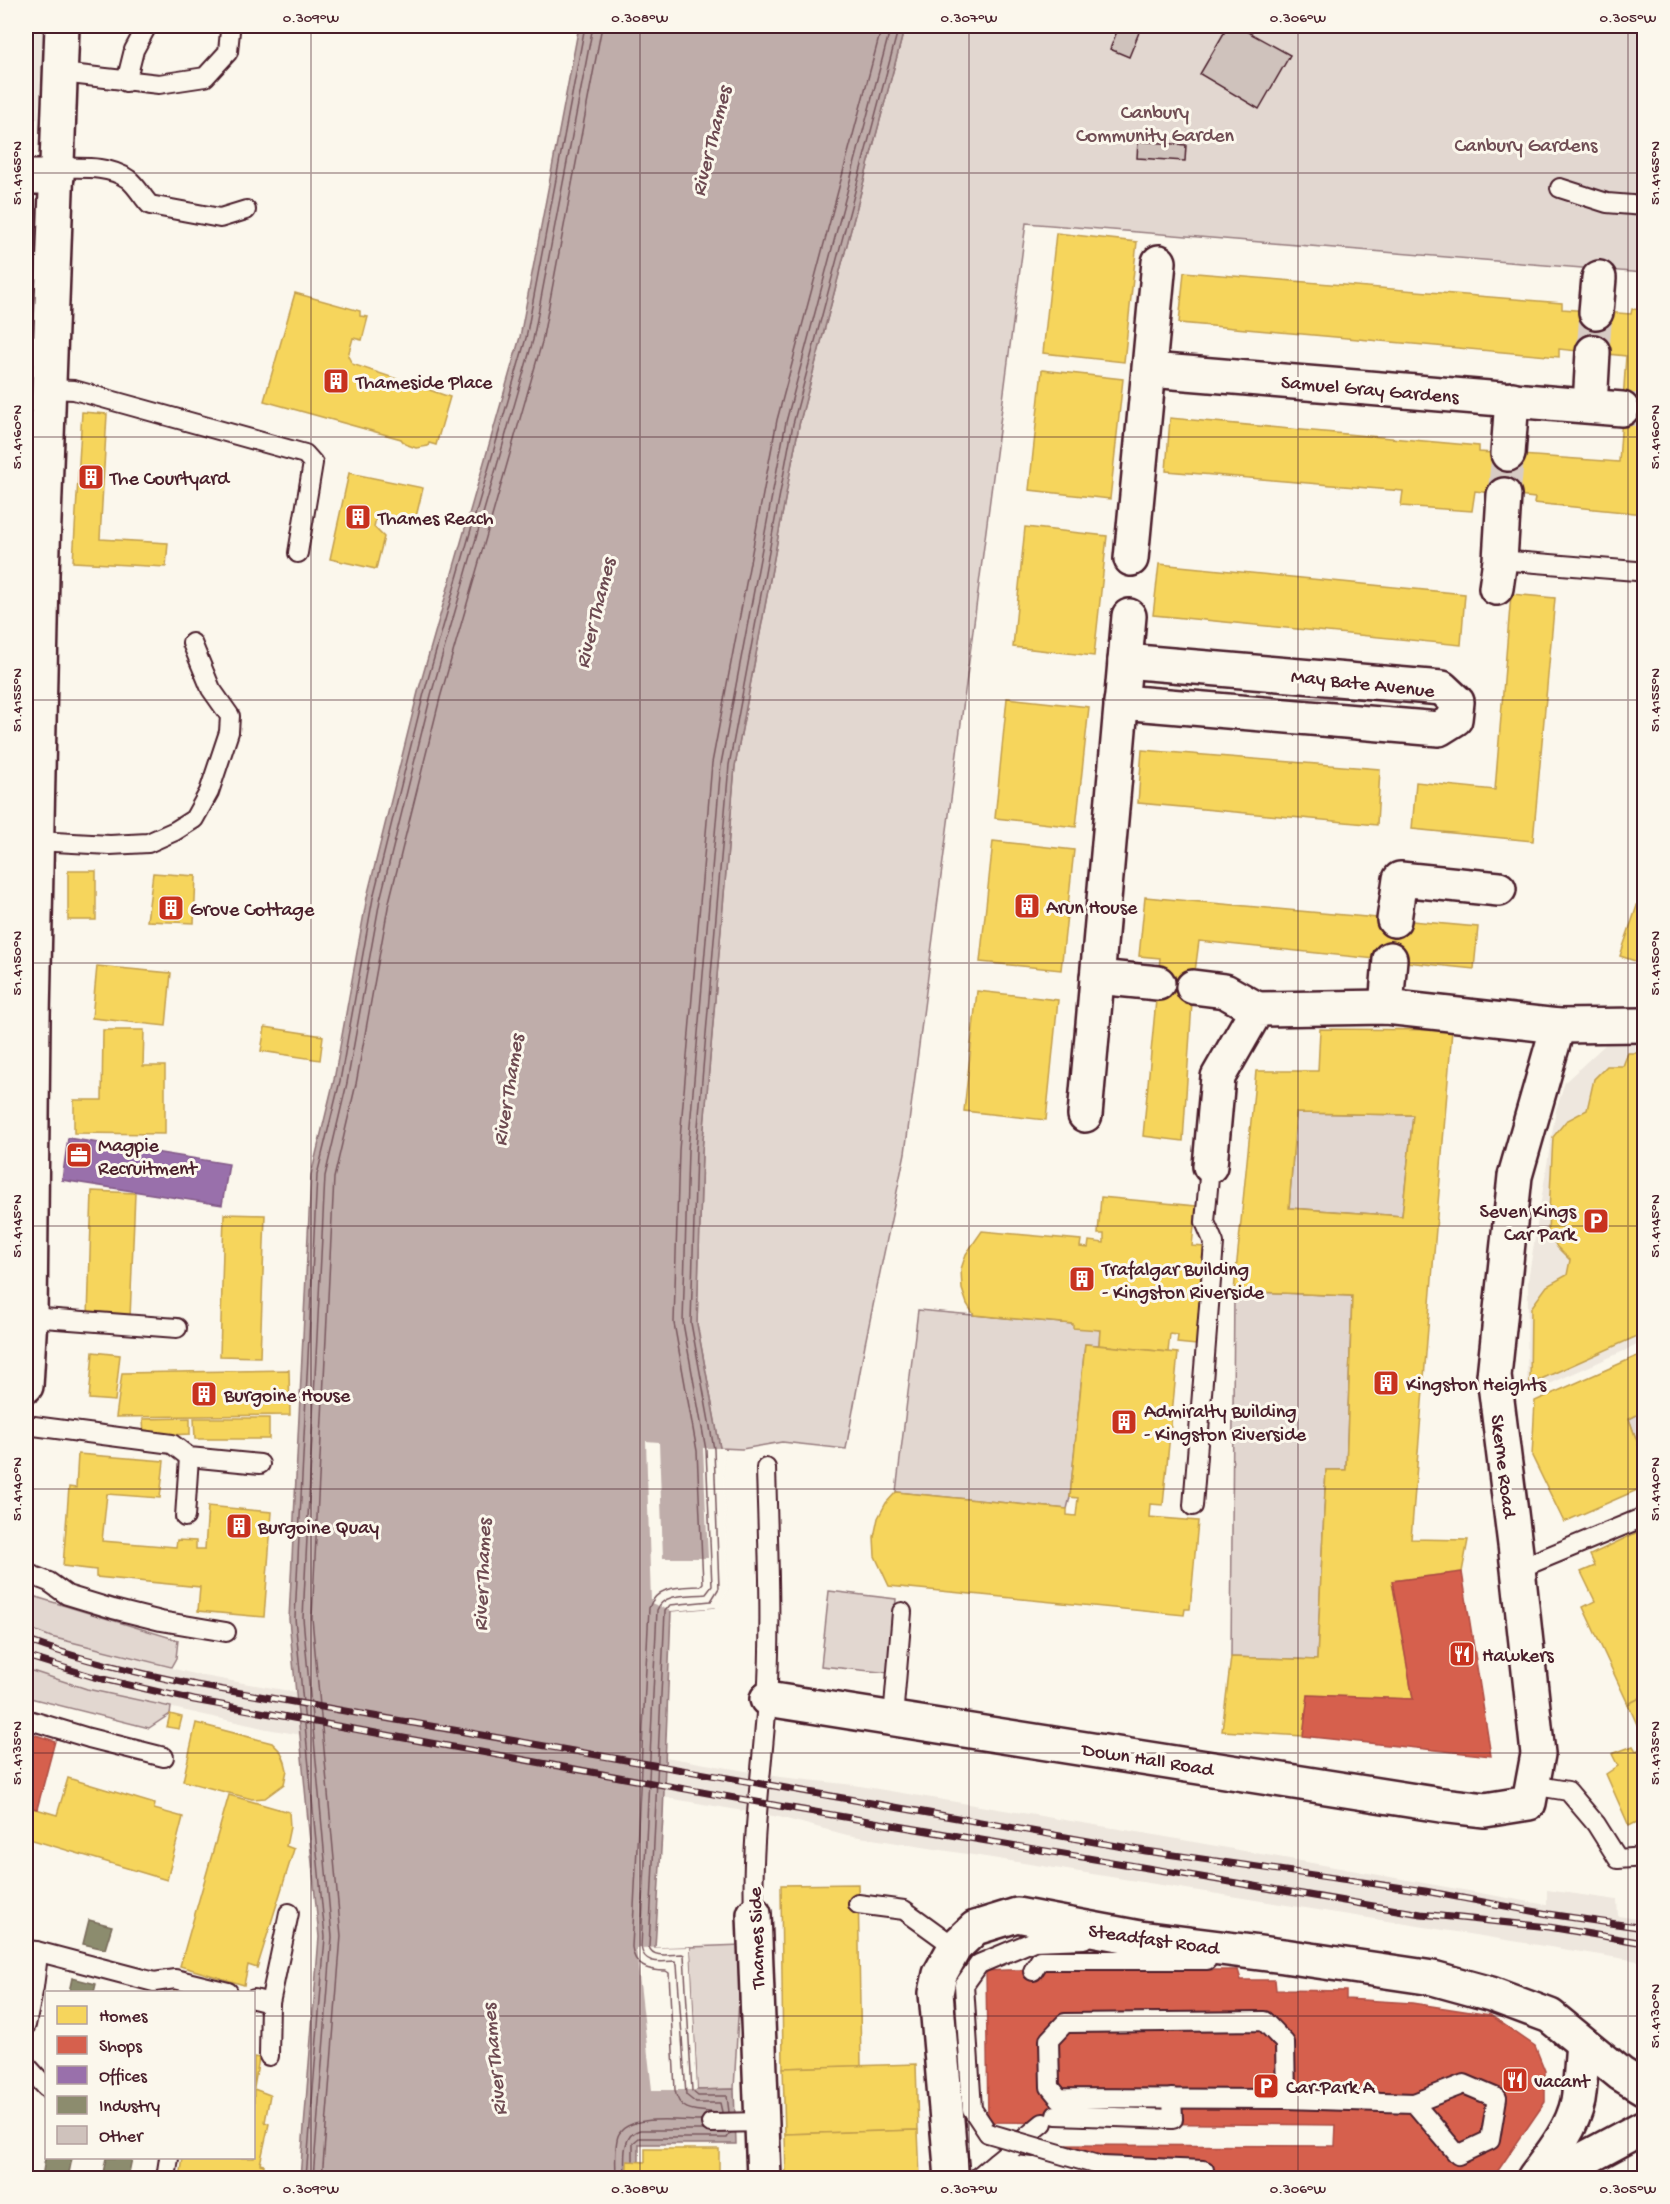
<svg xmlns="http://www.w3.org/2000/svg" width="1670" height="2204" font-family="'Gochi Hand',sans-serif">
<rect width="100%" height="100%" fill="#fbf7ec"/>
<filter id="ink" filterUnits="userSpaceOnUse"><feTurbulence type="fractalNoise" baseFrequency=".0167" numOctaves="2"/><feDisplacementMap in="SourceGraphic" scale="12" xChannelSelector="R" yChannelSelector="G"/><feConvolveMatrix kernelMatrix="1 2 1 2 8 2 1 2 1" color-interpolation-filters="sRGB"/></filter>
<g filter="url(#ink)">
<g fill="#eee7de">
<polygon points="26,26 44,26 38,119 26,121"/>
<polygon points="1609,1041 1644,1041 1644,1342 1527,1394 1528,1280 1556,1110 1565,1082"/>
<polygon points="26,1627 51,1637 198,1675 780,1777 854,1785 1149,1834 1547,1905 1547,1890 1617,1900 1618,1916 1644,1920 1644,1962 847,1835 779,1817 267,1729 87,1689 39,1675 26,1669"/>
</g>
<g fill="#e2d7d0" stroke="#967b7e" stroke-width="1.5">
<polygon points="905,26 1644,26 1644,273 1026,223 905,1153 865,1344 846,1449 782,1442 742,1449 720,1448 697,1324 702,1151 735,766 799,425"/>
<polygon points="1296,1113 1413,1115 1402,1216 1289,1208"/>
<polygon points="1234,1291 1352,1296 1346,1470 1326,1470 1317,1660 1231,1657"/>
<polygon points="918,1310 1073,1324 1100,1330 1099,1345 1085,1344 1070,1497 1067,1509 896,1492"/>
<polygon points="1644,1411 1644,1461 1629,1419"/>
<polygon points="829,1591 896,1599 890,1673 821,1666"/>
<polygon points="26,1594 178,1640 176,1658 171,1667 51,1637 26,1627"/>
<polygon points="26,1669 87,1689 171,1707 170,1714 149,1728 26,1697"/>
<polygon points="742,1945 734,2089 697,2090 690,1947"/>
</g>
<polygon fill="#bfadaa" stroke="#907477" stroke-width="1.5" points="579,26 905,26 799,425 735,766 702,1151 697,1324 720,1448 715,1607 671,1611 663,1816 655,1948 690,1947 697,2090 734,2089 736,2144 639,2144 639,2178 300,2178 319,1937 289,1619 311,1175 334,1080 367,897 418,692 520,337"/>
<g fill="#fbf7ec">
<polygon points="646,1441 659,1442 663,1558 708,1558 703,1448 723,1448 728,1591 719,1607 671,1611 651,1603"/>
<polygon points="690,1947 697,2090 652,2090 636,1948"/>
</g>
<g fill="#f6d55c" stroke="#c29e4d" stroke-width="1.5" fill-rule="evenodd">
<polygon points="1056,233 1137,242 1124,362 1043,353"/>
<polygon points="1184,272 1562,303 1562,309 1631,314 1632,309 1644,310 1644,514 1534,503 1535,498 1475,491 1472,511 1401,506 1403,491 1166,471 1170,418 1479,446 1479,452 1619,462 1626,356 1559,349 1559,357 1179,323"/>
<polygon points="295,293 360,311 360,316 368,317 362,340 353,338 348,356 352,364 450,397 436,445 429,443 428,446 416,448 405,444 401,439 264,401"/>
<polygon points="1042,370 1123,379 1110,499 1029,490"/>
<polygon points="82,412 107,414 100,539 168,543 166,567 73,562"/>
<polygon points="349,473 423,488 415,521 377,513 374,527 384,537 376,569 330,559"/>
<polygon points="1025,527 1107,536 1094,656 1013,647"/>
<polygon points="1159,564 1465,594 1461,645 1153,615"/>
<polygon points="1511,594 1555,598 1533,841 1412,829 1416,782 1495,790"/>
<polygon points="1007,698 1089,707 1076,827 995,818"/>
<polygon points="1142,750 1380,769 1377,825 1138,803"/>
<polygon points="993,841 1074,850 1061,970 980,962"/>
<rect x="68" y="871" width="28" height="49"/>
<polygon points="153,873 196,876 194,923 147,921"/>
<polygon points="1644,885 1644,964 1620,956"/>
<polygon points="1145,897 1478,927 1474,969 1199,941 1193,987 1183,1141 1143,1136 1160,958 1139,956"/>
<polygon points="97,966 171,973 166,1026 92,1018"/>
<polygon points="977,991 1058,1000 1046,1120 964,1111"/>
<polygon points="265,1027 323,1036 320,1060 261,1051"/>
<path d="M1320,1029L1452,1030L1411,1539L1468,1540L1462,1572L1392,1581L1413,1699L1308,1695L1303,1736L1222,1731L1231,1657L1317,1660L1326,1470H1346L1352,1296L1234,1291L1256,1071H1318ZM1296,1113L1413,1115L1402,1216L1289,1208Z"/>
<polygon points="103,1030 144,1030 143,1066 165,1066 165,1134 74,1133 74,1100 102,1100"/>
<polygon points="1628,1053 1644,1053 1644,1333 1530,1384 1531,1308 1547,1286 1567,1275 1570,1260 1557,1247 1548,1231 1553,1137 1566,1121 1587,1110 1594,1079 1607,1066 1623,1066"/>
<polygon points="92,1191 135,1193 130,1318 88,1316"/>
<polygon points="1101,1197 1196,1206 1192,1246 1205,1247 1196,1345 1177,1343 1178,1335 1170,1334 1168,1352 1099,1345 1100,1330 1073,1328 1073,1324 974,1315 967,1304 962,1289 961,1269 966,1254 982,1231 1081,1240 1080,1247 1088,1248 1089,1241 1104,1243 1104,1234 1098,1234"/>
<polygon points="224,1214 265,1215 260,1357 220,1356"/>
<polygon points="1085,1344 1178,1353 1163,1505 1150,1504 1149,1517 1198,1521 1190,1609 1185,1609 1184,1615 889,1586 875,1556 874,1537 878,1518 886,1503 896,1492 1067,1509 1067,1515 1076,1516 1078,1498 1070,1497"/>
<polygon points="93,1352 120,1355 115,1401 89,1399"/>
<polygon points="1644,1353 1644,1411 1629,1419 1644,1461 1644,1487 1564,1522 1532,1456 1535,1401"/>
<polygon points="289,1370 290,1415 116,1417 122,1373"/>
<polygon points="190,1418 190,1434 144,1436 143,1419"/>
<polygon points="194,1418 269,1418 269,1439 195,1439"/>
<polygon points="78,1454 164,1461 160,1498 107,1494 102,1541 176,1547 177,1540 196,1541 196,1549 205,1549 208,1506 272,1512 264,1617 198,1611 200,1587 96,1577 96,1570 63,1566 69,1487 76,1488"/>
<polygon points="1644,1529 1644,1696 1628,1704 1583,1607 1595,1601 1581,1572 1595,1566 1590,1555"/>
<polygon points="1644,1696 1644,1726 1639,1729 1628,1704"/>
<polygon points="170,1714 182,1717 179,1729 167,1727"/>
<polygon points="196,1723 272,1743 281,1752 285,1762 287,1770 284,1784 265,1798 252,1799 183,1781"/>
<polygon points="1633,1746 1636,1751 1644,1747 1644,1826 1641,1820 1629,1826 1606,1774 1618,1766 1612,1754"/>
<polygon points="68,1778 155,1804 154,1809 183,1817 167,1880 26,1838 26,1817 29,1807 57,1815"/>
<polygon points="229,1795 289,1812 290,1827 286,1846 294,1849 257,1968 248,1965 244,1985 180,1966"/>
<polygon points="858,1884 861,2066 783,2068 781,1885"/>
<polygon points="174,1988 195,1992 174,1992"/>
<polygon points="254,2057 259,2058 254,2088"/>
<polygon points="916,2064 918,2130 785,2134 783,2068"/>
<polygon points="254,2089 270,2095 265,2122 269,2124 260,2164 264,2165 262,2178 180,2178 183,2158 254,2158"/>
<polygon points="918,2130 920,2178 786,2178 785,2134"/>
<polygon points="645,2149 719,2149 719,2178 627,2178 627,2161 645,2162"/>
</g>
<g fill="#d6604d" stroke="#ac4c43" stroke-width="1.5">
<polygon points="1462,1572 1491,1756 1303,1736 1308,1695 1413,1699 1392,1581"/>
<polygon points="26,1732 55,1741 37,1809 29,1807 26,1817"/>
<polygon points="1007,1970 1238,1970 1241,1980 1275,1980 1276,1990 1346,1991 1346,1999 1412,2003 1490,2015 1535,2046 1545,2071 1545,2102 1493,2178 1031,2178 1032,2145 1335,2146 1336,2125 988,2122 986,1971"/>
</g>
<polygon fill="#9970ab" stroke="#815885" stroke-width="1.5" points="68,1138 229,1164 222,1205 62,1180"/>
<g fill="#8c8c6e" stroke="#786b5a" stroke-width="1.5">
<polygon points="89,1920 112,1926 105,1949 83,1944"/>
<polygon points="72,1978 96,1984 94,1992 69,1992"/>
<polygon points="46,2152 46,2158 72,2158 68,2178 42,2178"/>
<polygon points="106,2158 132,2158 128,2178 102,2178"/>
</g>
<g fill="none" stroke-linecap="round" stroke-linejoin="round">
<g stroke="#79585e" stroke-width="1.5">
<path d="M712,2112C694,2111 678,2111 675,2090L669,1973L666,1971C649,1971 634,1967 632,1947L649,1608C656,1585 680,1587 700,1586L703,1583L697,1451L674,1323L679,1150L712,763L777,420L882,26"/>
<path d="M722,2112L720,2103H696L686,2095L677,1964L675,1961C660,1962 644,1965 641,1947L657,1610C664,1592 691,1596 706,1594L712,1586L706,1450L683,1323L688,1150L721,764L786,422L891,26"/>
<path d="M729,2112L727,2096H698L692,2091L684,1955L682,1954C671,1954 653,1959 649,1947L665,1611L670,1605L711,1601L719,1588L714,1449L691,1323L696,1150L729,765L793,424L899,26"/>
<polyline points="633,2160 633,2143 639,2138 727,2138 730,2133"/>
<polyline points="306,2178 325,1937 295,1618 317,1175 340,1081 373,898 424,693 526,338 585,26"/>
<polyline points="313,2178 332,1937 303,1618 325,1176 347,1083 380,900 431,695 533,340 593,26"/>
<polyline points="322,2178 341,1936 312,1618 334,1178 356,1084 389,902 440,698 542,342 602,26"/>
<path d="M616,2178C616,2166 614,2148 618,2136C627,2113 680,2121 701,2121"/>
<path d="M625,2178C625,2162 620,2135 640,2130H704"/>
</g>
</g>
<g fill="#cfc2bc" stroke="#4a1f2b" stroke-width="1.5">
<polygon points="1119,26 1128,26 1140,30 1129,57 1110,49"/>
<polygon points="1228,26 1237,26 1290,55 1259,109 1200,74"/>
<polygon points="1138,141 1186,145 1185,161 1137,158"/>
</g>
<g fill="none" stroke-linecap="round" stroke-linejoin="round">
<g stroke="#d8ccc5" stroke-width="33" stroke-dasharray="33 16" stroke-linecap="butt">
<polyline points="1593,352 1596,312"/>
<polyline points="1622,409 1644,410"/>
<polyline points="1504,495 1508,454"/>
</g>
<g stroke="#4a1f2b" stroke-width="22">
<g id="lane">
<polyline points="61,73 159,84 205,77 228,52 230,31 228,26"/>
<polyline points="126,82 134,50 147,26"/>
<path d="M58,168C80,168 109,165 128,179C137,186 143,198 150,205L220,218L246,210"/>
<polyline points="1560,188 1607,203 1644,206"/>
<polyline points="26,344 49,347"/>
<polyline points="49,389 74,390 305,454 313,463 298,553"/>
<polyline points="1500,560 1636,571"/>
<polyline points="36,841 110,845 148,843 175,831 194,819 209,792 229,732 230,716 211,689 192,643"/>
<polyline points="30,1317 177,1328"/>
<polyline points="26,1425 172,1444 189,1457 260,1464"/>
<polyline points="1193,1506 1214,1243 1205,1222 1210,1166"/>
<polyline points="185,1517 189,1457"/>
<polyline points="1518,1569 1644,1517"/>
<polyline points="26,1573 49,1582 67,1595 113,1609 161,1621 226,1632"/>
<polyline points="893,1718 902,1612"/>
<polyline points="26,1719 89,1738 164,1757"/>
<polyline points="1532,1785 1568,1791 1596,1824 1618,1859 1644,1857"/>
<polyline points="858,1904 904,1910 955,1947"/>
<path d="M754,1914C751,1843 762,1772 767,1700C772,1623 768,1546 766,1468"/>
<polyline points="26,1950 36,1951 37,1963 34,1987 26,2025"/>
<polyline points="36,1951 154,1982 175,1979 228,1992"/>
<polyline points="1033,1971 1040,1960 1207,1960"/>
<polyline points="254,1999 270,2003 269,2056"/>
<polyline points="270,2003 289,1913"/>
<polygon points="1264,2021 1285,2043 1286,2099 1059,2098 1050,2087 1049,2040 1065,2023"/>
<polyline points="26,2065 46,2087"/>
<polyline points="1286,2099 1414,2103 1464,2084 1497,2098 1490,2140 1458,2155 1414,2103"/>
<polyline points="1056,2115 1173,2119 1172,2098"/>
<polyline points="711,2123 763,2122"/>
<polyline points="988,2133 972,2109 964,1985 979,1964 1034,1941 1084,1939"/>
<polyline points="996,2162 1043,2123"/>
<polyline points="166,2178 169,2158"/>
<polyline points="977,2178 996,2162 1031,2167 1101,2166 1204,2170 1204,2178"/>
</g>
</g>
<g stroke="#4a1f2b" stroke-width="38">
<g id="street">
<polyline points="26,177 57,177"/>
<polyline points="1596,312 1599,278"/>
<polyline points="1150,370 1622,409"/>
<polyline points="1590,406 1593,352"/>
<polyline points="1508,454 1512,399"/>
<polyline points="1131,559 1159,262"/>
<polyline points="1496,588 1500,560 1504,495"/>
<polyline points="1121,702 1439,729 1455,719 1457,702 1442,688 1125,661"/>
<polyline points="1394,920 1400,879 1499,889"/>
<polyline points="1097,977 1158,983"/>
<polyline points="1193,987 1225,991 1257,1009"/>
<polyline points="1386,1007 1390,959"/>
<polyline points="1085,1115 1129,616"/>
<polyline points="1210,1166 1218,1077 1257,1009 1386,1007 1558,1026 1644,1025"/>
<polyline points="767,1699 1441,1805 1485,1810 1529,1803 1538,1754 1518,1569 1494,1376 1515,1176 1558,1026"/>
<polyline points="754,1914 764,2178"/>
<polyline points="952,2178 936,1993 940,1974 955,1947 975,1928 1017,1915 1140,1938 1284,1956 1433,1978 1491,1994 1550,2016 1621,2074 1644,2088"/>
<path d="M1534,2178C1551,2155 1572,2130 1578,2101C1581,2082 1581,2062 1583,2044"/>
</g>
</g>
<g stroke="#4a1f2b" stroke-width="38">
<polyline id="secondary" points="26,1386 30,1317 33,1018 42,575 62,26"/>
</g>
<g stroke="#4a1f2b" stroke-width="38">
<polyline id="primary" points="1568,2178 1586,2158 1644,2127"/>
</g>
<use href="#lane" stroke="#fbf7ec" stroke-width="18"/>
<use href="#street" stroke="#fbf7ec" stroke-width="33"/>
<use href="#secondary" stroke="#fbf7ec" stroke-width="33"/>
<use href="#primary" stroke="#fbf7ec" stroke-width="33"/>
<g stroke="#4a1f2b" stroke-width="7">
<g id="rail">
<path d="M26,1640C80,1660 139,1673 196,1685L1146,1851L1425,1891L1548,1914L1644,1928"/>
<polyline points="26,1656 94,1677 194,1700 779,1806 1421,1914 1549,1927 1644,1943"/>
</g>
</g>
<use href="#rail" stroke="#fbf7ec" stroke-width="4.5" stroke-dasharray="14" stroke-linecap="butt"/>
<g stroke="#4a1f2b" stroke-width="22" stroke-linecap="butt">
<polyline id="lane-bridge" points="988,2133 1101,2166"/>
</g>
<use href="#lane-bridge" stroke="#fbf7ec" stroke-width="18"/>
</g>
</g>
<path fill="none" stroke="#4a1f2b" stroke-width="1.5" stroke-opacity="0.45" d="M311,26V2178M640,26V2178M969,26V2178M1298,26V2178M1628,26V2178M26,173H1644M26,437H1644M26,700H1644M26,963H1644M26,1226H1644M26,1489H1644M26,1753H1644M26,2016H46M254,2016H1644"/>
<defs>
<g id="building-square" transform="scale(1.35)"><rect x="-9" y="-9" width="18" height="18" rx="4" fill="#c8321e" stroke="#fbf7ec"/><path d="M-4-6H4V6H1V3H-1V6H-4ZM-2.5-4.3h1.7v1.8h-1.7ZM.8-4.3h1.7v1.8H.8ZM-2.5-1h1.7V.8h-1.7ZM.8-1h1.7V.8H.8Z" fill="#fff"/></g>
<g id="office-square" transform="scale(1.35)"><rect x="-9" y="-9" width="18" height="18" rx="4" fill="#c8321e" stroke="#fbf7ec"/><path d="M-6-3h4V-5.5h4V-3h4V5H-6ZM-1-4.5V-3h2v-1.5ZM-6 0V1H6V0Z" fill="#fff"/></g>
<g id="parking-square" transform="scale(1.35)"><rect x="-9" y="-9" width="18" height="18" rx="4" fill="#c8321e" stroke="#fbf7ec"/><path d="M-3.5-5.5H1a3.5 3.5 0 0 1 0 7H-1V5.5H-3.5ZM-1-3.4V-.6H.8a1.4 1.4 0 0 0 0-2.8Z" fill="#fff"/></g>
<g id="restaurant-square" transform="scale(1.35)"><rect x="-9" y="-9" width="18" height="18" rx="4" fill="#c8321e" stroke="#fbf7ec"/><path d="M-5-6h1v4h1v-4h1v4h1v-4h1v5L-1.5 .5V6h-2V.5L-5-1ZM5-6V6H3V1.5H1.5Q1.5-4 5-6Z" fill="#fff"/></g>
</defs>
<g fill-rule="evenodd">
<use href="#building-square" x="336" y="381"/>
<use href="#building-square" x="91" y="477"/>
<use href="#building-square" x="358" y="517"/>
<use href="#building-square" x="1027" y="906"/>
<use href="#building-square" x="171" y="908"/>
<use href="#office-square" x="79" y="1155"/>
<use href="#parking-square" x="1596" y="1221"/>
<use href="#building-square" x="1082" y="1279"/>
<use href="#building-square" x="1386" y="1383"/>
<use href="#building-square" x="204" y="1394"/>
<use href="#building-square" x="1124" y="1422"/>
<use href="#building-square" x="239" y="1526"/>
<use href="#restaurant-square" x="1462" y="1654"/>
<use href="#restaurant-square" x="1515" y="2080"/>
<use href="#parking-square" x="1266" y="2086"/>
</g>
<g text-anchor="middle" stroke-width="6" stroke-linejoin="round" paint-order="stroke">
<g font-size="20" fill="#704d54" stroke="#fbf7ec">
<text x="1155" y="118">Canbury<tspan x="1155" dy="23">Community Garden</tspan></text>
<text x="1526" y="151">Canbury Gardens</text>
</g>
<g font-size="20" fill="#4a1f2b" stroke="#fbf7ec" text-anchor="start">
<text x="356" y="388">Thameside Place</text>
<text x="110" y="484">The Courtyard</text>
<text x="378" y="524">Thames Reach</text>
<text x="1046" y="913">Arun House</text>
<text x="190" y="915">Grove Cottage</text>
<text x="98" y="1151">Magpie<tspan x="98" dy="23">Recruitment</tspan></text>
<text x="1576" y="1217" text-anchor="end">Seven Kings<tspan x="1576" dy="23">Car Park</tspan></text>
<text x="1102" y="1275">Trafalgar Building<tspan x="1102" dy="23">- Kingston Riverside</tspan></text>
<text x="1406" y="1390">Kingston Heights</text>
<text x="224" y="1401">Burgoine House</text>
<text x="1144" y="1417">Admiralty Building<tspan x="1144" dy="23">- Kingston Riverside</tspan></text>
<text x="258" y="1533">Burgoine Quay</text>
<text x="1482" y="1661">Hawkers</text>
<text x="1534" y="2087">vacant</text>
<text x="1286" y="2093">Car Park A</text>
</g>
<g font-size="20" fill="#4a1f2b" stroke="#fbf7ec">
<text transform="translate(1370 388) rotate(5)" y="7">Samuel Gray Gardens</text>
<text transform="translate(1363 682) rotate(6)" y="7">May Bate Avenue</text>
<text transform="translate(1505 1466) rotate(83)" y="7">Skerne Road</text>
<text transform="translate(1148 1758) rotate(9)" y="7">Down Hall Road</text>
<text transform="translate(755 1938) rotate(-92)" y="7">Thames Side</text>
<text transform="translate(1154 1938) rotate(8)" y="7">Steadfast Road</text>
</g>
<g font-size="21" font-style="italic" fill="#6d4a51" stroke="#fbf7ec">
<text transform="translate(710 141) rotate(-76)" y="7">River Thames</text>
<text transform="translate(594 613) rotate(-76)" y="7">River Thames</text>
<text transform="translate(507 1090) rotate(-81)" y="7">River Thames</text>
<text transform="translate(481 1575) rotate(-88)" y="7">River Thames</text>
<text transform="translate(493 2060) rotate(-96)" y="7">River Thames</text>
</g>
</g>
<rect width="1670" height="2204" fill="none" stroke="#fbf7ec" stroke-width="66"/>
<rect x="45" y="1991" width="210" height="168" fill="#fbf7ec" stroke="#b4a19f" stroke-width="1.5"/>
<rect x="57" y="2006" width="30" height="18" fill="#f6d55c" stroke="#b4a19f" stroke-width="1.5"/>
<text x="99" y="2021" font-size="18" fill="#4a1f2b">Homes</text>
<rect x="57" y="2036" width="30" height="18" fill="#d6604d" stroke="#b4a19f" stroke-width="1.5"/>
<text x="99" y="2051" font-size="18" fill="#4a1f2b">Shops</text>
<rect x="57" y="2066" width="30" height="18" fill="#9970ab" stroke="#b4a19f" stroke-width="1.5"/>
<text x="99" y="2081" font-size="18" fill="#4a1f2b">Offices</text>
<rect x="57" y="2096" width="30" height="18" fill="#8c8c6e" stroke="#b4a19f" stroke-width="1.5"/>
<text x="99" y="2111" font-size="18" fill="#4a1f2b">Industry</text>
<rect x="57" y="2126" width="30" height="18" fill="#cfc2bc" stroke="#b4a19f" stroke-width="1.5"/>
<text x="99" y="2141" font-size="18" fill="#4a1f2b">Other</text>
<rect x="33" y="33" width="1604" height="2138" fill="none" stroke="#4a1f2b" stroke-width="2"/>
<g font-size="15" text-anchor="middle" fill="#4a1f2b">
<text x="311" y="22">0.309°W</text>
<text x="640" y="22">0.308°W</text>
<text x="969" y="22">0.307°W</text>
<text x="1298" y="22">0.306°W</text>
<text x="1628" y="22">0.305°W</text>
<text transform="translate(16 173) rotate(-90)" y="5">51.4165°N</text>
<text transform="translate(1654 173) rotate(-90)" y="5">51.4165°N</text>
<text transform="translate(16 437) rotate(-90)" y="5">51.4160°N</text>
<text transform="translate(1654 437) rotate(-90)" y="5">51.4160°N</text>
<text transform="translate(16 700) rotate(-90)" y="5">51.4155°N</text>
<text transform="translate(1654 700) rotate(-90)" y="5">51.4155°N</text>
<text transform="translate(16 963) rotate(-90)" y="5">51.4150°N</text>
<text transform="translate(1654 963) rotate(-90)" y="5">51.4150°N</text>
<text transform="translate(16 1226) rotate(-90)" y="5">51.4145°N</text>
<text transform="translate(1654 1226) rotate(-90)" y="5">51.4145°N</text>
<text transform="translate(16 1489) rotate(-90)" y="5">51.4140°N</text>
<text transform="translate(1654 1489) rotate(-90)" y="5">51.4140°N</text>
<text transform="translate(16 1753) rotate(-90)" y="5">51.4135°N</text>
<text transform="translate(1654 1753) rotate(-90)" y="5">51.4135°N</text>
<text transform="translate(1654 2016) rotate(-90)" y="5">51.4130°N</text>
<text x="311" y="2193">0.309°W</text>
<text x="640" y="2193">0.308°W</text>
<text x="969" y="2193">0.307°W</text>
<text x="1298" y="2193">0.306°W</text>
<text x="1628" y="2193">0.305°W</text>
</g>
</svg>
